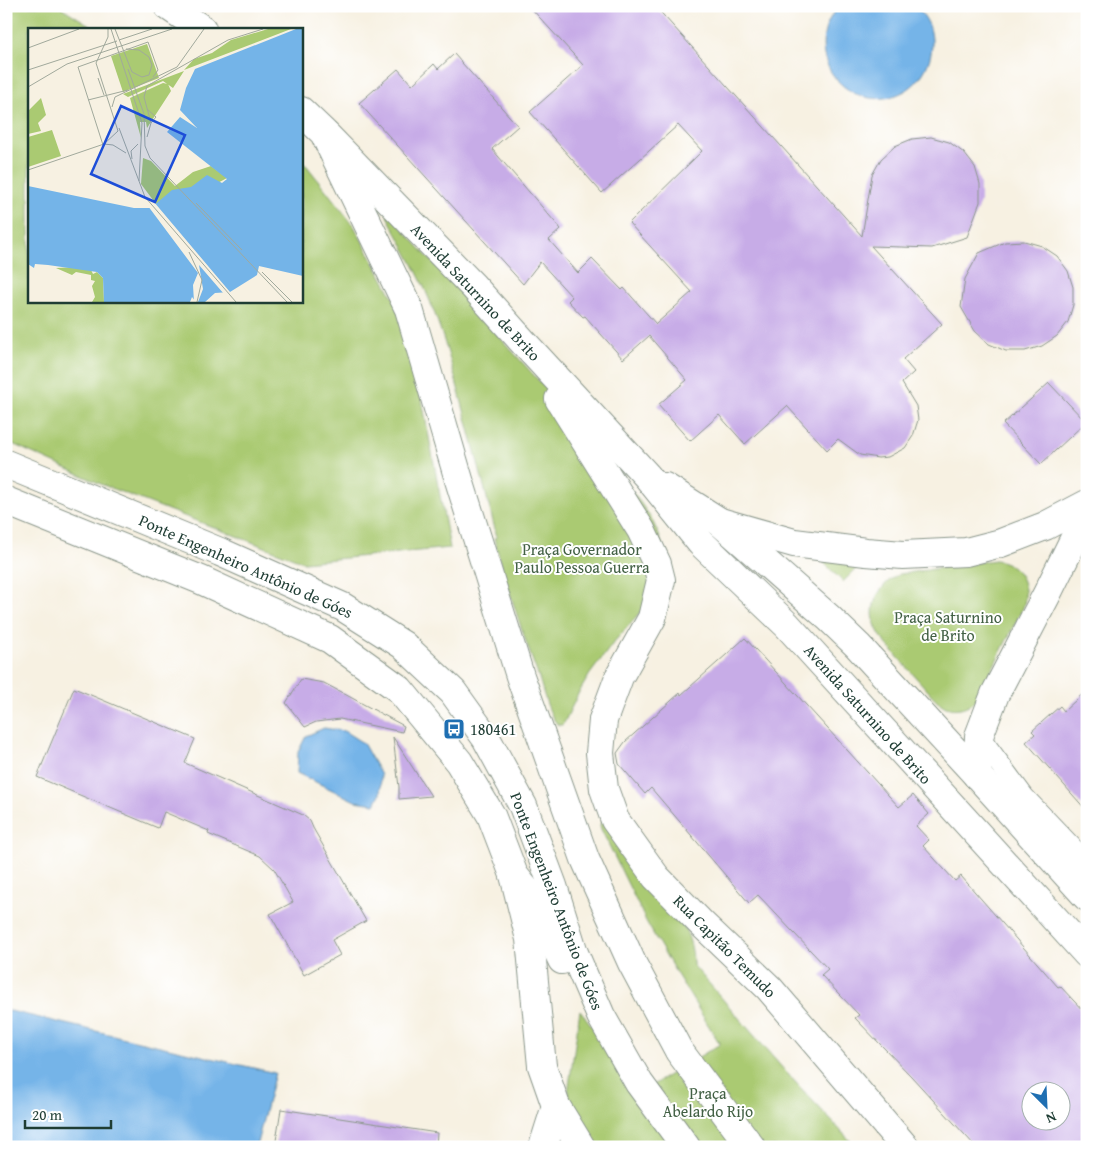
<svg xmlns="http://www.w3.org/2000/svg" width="1093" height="1153" font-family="'Gentium Book Plus',serif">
<rect width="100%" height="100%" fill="#fff"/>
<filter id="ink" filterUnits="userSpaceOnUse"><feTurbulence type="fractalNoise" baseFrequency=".02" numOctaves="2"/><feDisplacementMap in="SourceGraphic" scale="10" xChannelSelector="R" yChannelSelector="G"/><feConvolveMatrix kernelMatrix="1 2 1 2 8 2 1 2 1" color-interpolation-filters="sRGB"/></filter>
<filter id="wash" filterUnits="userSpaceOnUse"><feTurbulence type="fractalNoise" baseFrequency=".0096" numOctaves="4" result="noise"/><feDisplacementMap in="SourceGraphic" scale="20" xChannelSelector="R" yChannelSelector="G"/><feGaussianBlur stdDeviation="1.12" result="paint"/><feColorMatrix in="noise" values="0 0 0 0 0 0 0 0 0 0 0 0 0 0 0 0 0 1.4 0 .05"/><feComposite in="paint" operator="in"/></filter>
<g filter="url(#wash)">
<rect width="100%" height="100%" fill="#f7f1e2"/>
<g fill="#aaca72" stroke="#648453">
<polygon points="6,6 59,6 96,29 29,29 29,301 301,301 301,162 307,166 354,226 394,299 415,363 450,548 304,562 103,485 6,441"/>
<path d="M387,216H391L574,420L640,502L652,520L659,535L662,544L651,600L614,642L590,674L578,694L564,723L562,725H558C549,716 543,691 539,678C522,632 507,586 494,538L497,537C488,502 479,467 470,433C458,388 447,344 430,301C418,271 402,244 387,216Z"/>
<polygon points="821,560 865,560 843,582"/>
<path d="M995,560C1020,563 1030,586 1023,608L977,699C969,707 957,711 946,707C937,703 926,688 919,681C911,672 904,664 896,655C880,637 865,619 878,594C884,585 890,578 900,574Z"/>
<path d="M602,821C616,838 630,855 644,872C666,898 694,927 693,965L785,1071L856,1147H560L580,1010L641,1092L720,1044L678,976L647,923L601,829L600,825Z"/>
</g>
<g fill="#74b4e8" stroke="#4a788e">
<path d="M839,6H916C923,14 929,22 931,32C936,56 923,83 901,93C869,109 832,89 824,55C821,37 826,20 839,6Z"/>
<polygon points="324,728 344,731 363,743 381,775 380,794 375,804 355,801 297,773 298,752 306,736"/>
<polygon points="6,1010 275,1073 256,1147 6,1147"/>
</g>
<g id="blocks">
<g fill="#c7ace7" fill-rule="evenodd">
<polygon points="529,6 655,6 862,236 872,175 881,159 895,146 912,139 931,137 949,142 964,153 975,167 980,184 980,202 967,237 932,248 871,246 942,324 903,359 914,372 902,383 916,406 918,420 913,436 905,448 888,457 878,458 860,455 838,439 827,450 787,406 745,444 719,415 690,441 658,405 687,380 649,336 623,359 585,316 583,317 568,301 572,297 540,262 523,284 359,103 398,69 412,85 434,64 438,69 454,54 518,126 492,149 561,229 549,240 578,273 592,259 622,290 624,288 656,324 692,292 629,223 702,151 678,125 602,193 530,112 583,65"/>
<polygon points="1024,241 1042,246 1057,256 1068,271 1073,287 1073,305 1068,322 1057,336 1042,346 1025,351 1006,351 989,344 975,331 961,307 965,279 979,253 1005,242"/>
<polygon points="1049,383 1086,422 1041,464 1003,424"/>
<path d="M745,638L899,807L913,795L929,814L916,826L929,840L923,846L955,881L961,876L1058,987L1060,986L1087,1015V1147H976L911,1076L855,1018L859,1015L821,975L828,969L758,895L749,903L651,788L645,794L619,764L617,753L625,742L680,693L681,695ZM1030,1090H1060V1120H1030Z"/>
<polygon points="301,679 324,683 404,726 402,732 340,719 316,722 305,727 286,703"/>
<polygon points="74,688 195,739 185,763 294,811 303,815 310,821 313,828 366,921 332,940 340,955 304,975 270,914 293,902 274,869 260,856 208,834 209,831 164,812 158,828 37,777"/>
<polygon points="1087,690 1087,811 1026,742 1035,734 1032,731 1060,706 1064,711"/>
<polygon points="393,737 431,796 399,799 399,787"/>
<polygon points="281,1109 437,1133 436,1147 275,1147"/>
</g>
</g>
</g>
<g filter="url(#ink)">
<use href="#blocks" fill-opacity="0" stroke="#8b978b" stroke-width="1"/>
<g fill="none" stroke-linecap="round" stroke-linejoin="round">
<g stroke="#8b978b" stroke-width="22">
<polyline id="pedestrian" points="979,736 1024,797 1087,863"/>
</g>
<g stroke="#8b978b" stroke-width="30">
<polyline id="tertiary" points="603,720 600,753 604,789 615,820 656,877 701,923 769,988 905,1147"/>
</g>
<g stroke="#8b978b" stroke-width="30">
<g id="secondary">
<polyline points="327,136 473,286 524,343 647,476 701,543 787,625 1087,954"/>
<polyline points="559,399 641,530 657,564 661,580 652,618 619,677 603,720"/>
<polyline points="665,487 720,522 829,618 858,646 977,775"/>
<polyline points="514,875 530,939 542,1066 556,1106 581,1147"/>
<polyline points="543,1147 556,1106"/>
</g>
</g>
<g stroke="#8b978b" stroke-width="30">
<g id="primary">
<polyline points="168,6 202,29"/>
<polyline points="301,111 324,133 409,309 459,480 520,676 585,859 632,963 679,1051 751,1147"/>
<polyline points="6,464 220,552 343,607 403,645 453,692 486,738 523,806 553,886 574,953 601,1016 639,1083 686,1147"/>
<polyline points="6,501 201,580 330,639 399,689 459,762 491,815 514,875 533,899 562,960"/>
<polyline points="720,522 794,543 866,552 903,555 966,552 1001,543 1045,526 1087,504"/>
<polyline points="977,775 979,736 995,694 1047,594 1087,513"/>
</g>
</g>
<g stroke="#8b978b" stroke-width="30">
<polyline id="trunk" points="977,775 1087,897"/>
</g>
<use href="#pedestrian" stroke="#fff" stroke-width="20"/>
<use href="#tertiary" stroke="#fff" stroke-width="28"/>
<use href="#secondary" stroke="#fff" stroke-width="28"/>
<use href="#primary" stroke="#fff" stroke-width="28"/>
<use href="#trunk" stroke="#fff" stroke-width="28"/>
</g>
</g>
<defs>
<g id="bus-square" transform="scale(1.125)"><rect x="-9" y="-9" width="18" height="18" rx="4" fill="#1f6fb2" stroke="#fff"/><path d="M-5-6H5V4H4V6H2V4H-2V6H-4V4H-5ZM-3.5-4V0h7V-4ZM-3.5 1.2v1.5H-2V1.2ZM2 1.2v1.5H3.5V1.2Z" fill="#fff"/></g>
</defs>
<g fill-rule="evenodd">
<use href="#bus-square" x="454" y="729"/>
</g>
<g text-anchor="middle" stroke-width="4" stroke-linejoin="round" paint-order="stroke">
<g font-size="16" fill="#1f3d34" stroke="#fff">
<text transform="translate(476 292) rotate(47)" y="6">Avenida Saturnino de Brito</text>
<text transform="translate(246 566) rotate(24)" y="6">Ponte Engenheiro Antônio de Góes</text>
<text transform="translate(868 714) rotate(48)" y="6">Avenida Saturnino de Brito</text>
<text transform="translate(557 901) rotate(69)" y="6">Ponte Engenheiro Antônio de Góes</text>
<text transform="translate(725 946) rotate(45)" y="6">Rua Capitão Temudo</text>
</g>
<g font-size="16" fill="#426044" stroke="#fff">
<text x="582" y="555">Praça Governador<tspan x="582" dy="18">Paulo Pessoa Guerra</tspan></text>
<text x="948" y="623">Praça Saturnino<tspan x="948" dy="18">de Brito</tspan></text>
<text x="708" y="1099">Praça<tspan x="708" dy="18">Abelardo Rijo</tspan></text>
</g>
<g font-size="16" fill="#1f3d34" stroke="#fff" text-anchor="start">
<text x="470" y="735">180461</text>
</g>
</g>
<g transform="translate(28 28)">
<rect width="275" height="275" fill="#f7f1e2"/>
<path d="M240,1H263L156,42L166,31L184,25L203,12ZM119,16L131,50L95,64L83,28ZM156,43L145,60L135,53L100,69L95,66ZM135,55L140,56L143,63L119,100L118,94H112L113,110L102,70ZM13,70L18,87L10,95L13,103L0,106V83ZM24,102L33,128L0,139V109ZM115,130L123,133L147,158L165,144L183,138L199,150L143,180L128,176L113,156ZM50,239L63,242L65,246L69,244L75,250L76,274H64L67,269L64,258L67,253L63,252V247L48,244L44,247L28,240Z" fill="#aaca72"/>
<path d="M268,1H275V248L231,238L229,247L202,264L187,265L177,274H168L164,269L162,274H76L75,250L69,244L20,237L7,236L6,240L0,236V158L106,180H123L144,162L163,159L179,147L194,155L199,151L139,104L152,89L169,100L152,82L158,60L167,41Z" fill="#74b4e8"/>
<path d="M126,174L202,264L196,266L171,237L175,261L170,274H166L165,257L170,245L120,178Z" fill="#f7f1e2"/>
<path fill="none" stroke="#a1a99c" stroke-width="1" d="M80,1V9L68,35L90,103M83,1L114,95L111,153M87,1L104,44L114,49L121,47L124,37L121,29L111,22L98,21M91,12L124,1M0,20L51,1M100,41L116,86L117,118L122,130L259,274M0,42L89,13M70,50L76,67M0,59L39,36L144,1M60,72L100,62M84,79L87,69L149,39L176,1M119,81L128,89L123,95M91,100L117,169L208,274M119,109L123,95L116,69L119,58L200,12L235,1M76,116L90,103M75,117L50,39L120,14L130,42L125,49M104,131L103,123L110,116M0,142L76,116L85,117L98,125M168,175L214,222M161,224L174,252L169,274M234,244L264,274"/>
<path fill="#1d4ed8" fill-opacity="0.15" stroke="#1d4ed8" stroke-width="2.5" d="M93,78L157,107L127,174L63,146Z"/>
<rect width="275" height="275" fill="none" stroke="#1f3d34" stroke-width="2.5"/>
</g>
<rect width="1093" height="1153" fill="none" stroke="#fff" stroke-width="25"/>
<g transform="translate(1046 1106) rotate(156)"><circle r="24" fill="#ffffff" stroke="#a5b1ae"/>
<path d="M0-4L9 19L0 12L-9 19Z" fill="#1f6fb2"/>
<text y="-8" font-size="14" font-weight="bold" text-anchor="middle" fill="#1f3d34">N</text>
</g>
<path d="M25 1120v8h86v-8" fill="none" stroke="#1f3d34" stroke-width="2.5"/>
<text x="32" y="1120" font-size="15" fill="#1f3d34" stroke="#ffffff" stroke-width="4" paint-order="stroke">20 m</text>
</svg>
